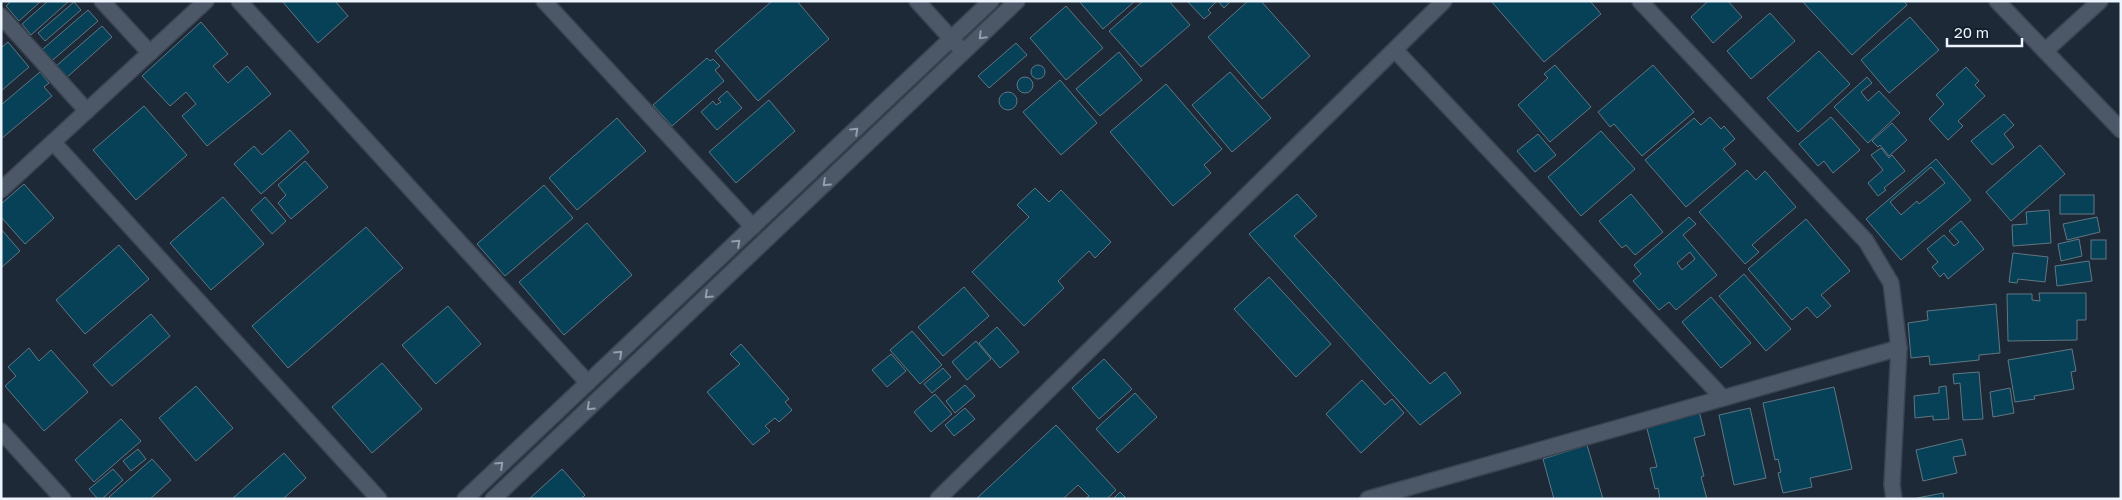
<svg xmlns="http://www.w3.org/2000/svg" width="2122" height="500" font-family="'Golos Text',sans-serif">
<rect width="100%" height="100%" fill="#1e2938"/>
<g fill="#064158" stroke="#617682" fill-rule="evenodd">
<polygon points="11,1 41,1 19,21 6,6"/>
<polygon points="48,1 69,1 31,35 22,24"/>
<polygon points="282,1 335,1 348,16 318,43"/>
<polygon points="772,1 797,1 829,39 758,101 715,51"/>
<polygon points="1079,1 1135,1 1103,29"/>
<polygon points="1143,1 1169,1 1190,25 1141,67 1109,31"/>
<polygon points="1187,1 1217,1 1208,10 1211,13 1204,19"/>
<polygon points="1218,1 1231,1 1224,8"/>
<polygon points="1248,1 1261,1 1310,56 1262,99 1208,37"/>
<polygon points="1491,1 1590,1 1601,14 1544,62"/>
<polygon points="1708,1 1728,1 1742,17 1713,43 1691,17"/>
<polygon points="1802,1 1904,1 1907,5 1852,55"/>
<polygon points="74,2 81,10 45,41 38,33"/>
<polygon points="1066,6 1103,48 1066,80 1030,38"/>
<polygon points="88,10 98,21 47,65 37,54"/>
<polygon points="1770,13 1795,41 1751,79 1727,51"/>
<polygon points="1910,17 1939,50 1889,93 1861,60"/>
<polygon points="201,22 228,54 213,66 228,83 247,66 271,94 207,146 182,116 196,104 186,92 170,106 142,76"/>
<polygon points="102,26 112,37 65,79 55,67"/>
<polygon points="8,42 29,67 1,91 1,48"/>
<polygon points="1016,43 1027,55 989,88 978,76"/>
<polygon points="1819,51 1850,84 1798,132 1767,98"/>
<polygon points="1119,52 1142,80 1100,116 1076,89"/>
<polygon points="707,58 710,61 713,59 720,66 715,70 724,81 672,126 653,105"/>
<circle cx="1038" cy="72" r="7"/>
<polygon points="1555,65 1591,107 1550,142 1518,105 1548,78 1544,74"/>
<polygon points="1653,65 1694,112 1642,156 1614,124 1610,127 1598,112"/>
<polygon points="1966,67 1979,81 1975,85 1985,96 1958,121 1963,126 1948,140 1929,119 1944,104 1936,95"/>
<polygon points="40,72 49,83 44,87 52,96 1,139 1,105"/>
<polygon points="1230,72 1271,118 1232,152 1192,105"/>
<circle cx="1025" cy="85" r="8"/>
<polygon points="1867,77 1872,83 1861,92 1868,101 1879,91 1900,113 1868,143 1834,107"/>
<polygon points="1060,80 1097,123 1061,155 1023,112"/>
<polygon points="1166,84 1222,149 1204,165 1211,173 1173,206 1110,132"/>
<polygon points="727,91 742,108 717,130 701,112 713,101 716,105 721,102 718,99"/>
<circle cx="1008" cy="101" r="9"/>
<polygon points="769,100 795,131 736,183 709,152"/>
<polygon points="144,106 187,155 136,200 93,150"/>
<polygon points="2004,114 2014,125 2004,134 2014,147 1992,165 1971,141"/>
<polygon points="1710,117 1721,129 1724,126 1735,139 1723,149 1736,164 1686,207 1645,160 1694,118 1701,125"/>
<polygon points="1831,117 1860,150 1833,173 1824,161 1818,166 1799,144"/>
<polygon points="617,118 646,151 577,210 549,178"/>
<polygon points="1892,123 1907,140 1889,156 1880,145 1878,147 1872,141"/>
<polygon points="290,130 309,152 261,194 234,164 254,146 262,155"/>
<polygon points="1601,131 1635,169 1581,216 1548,177"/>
<polygon points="1538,134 1556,155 1535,172 1517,151"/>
<polygon points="2040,145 2065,174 2011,221 1986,192"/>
<polygon points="1881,148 1889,158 1892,155 1905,171 1884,188 1886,190 1878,196 1868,183 1883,170 1871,155"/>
<path d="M1936,159L1971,200L1901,260L1866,219ZM1931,167L1945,183L1919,204L1917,201L1901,215L1890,202Z"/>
<polygon points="305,161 328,187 291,219 278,203 286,195 278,185"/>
<polygon points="1747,170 1756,180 1765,171 1796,207 1752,245 1759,252 1745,264 1699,212"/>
<polygon points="24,184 54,218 25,244 1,217 1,204"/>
<polygon points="544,185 573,218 505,276 477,244"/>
<polygon points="1035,188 1049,202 1061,190 1111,242 1095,258 1089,251 1058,281 1064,288 1024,326 972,272 1029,217 1017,205"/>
<polygon points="1297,194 1317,216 1294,236 1430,384 1445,372 1461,393 1420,425 1249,234"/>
<polygon points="1631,194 1663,232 1635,255 1626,245 1622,248 1599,221"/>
<rect x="2060" y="195" width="34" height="19"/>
<polygon points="223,197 264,244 211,290 170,243"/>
<polygon points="265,197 286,221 272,234 251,210"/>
<polygon points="2049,210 2051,243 2013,246 2012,225 2027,224 2026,212"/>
<path d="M1689,217L1696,224L1683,235L1717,275L1676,310L1669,302L1659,310L1633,281L1641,274L1634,265ZM1690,252L1695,259L1682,270L1677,263Z"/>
<polygon points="2097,217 2100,232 2067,240 2063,224"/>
<polygon points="1806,219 1850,271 1821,295 1831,306 1817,318 1807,307 1792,320 1748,269"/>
<polygon points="1961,221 1984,249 1948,279 1944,273 1940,277 1932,267 1938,262 1927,249 1944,235 1954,246 1959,242 1949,231"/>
<polygon points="587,223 632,275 564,335 519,282"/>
<polygon points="366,227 403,268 288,368 252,326"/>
<polygon points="1,229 20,251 1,268"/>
<polygon points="2079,239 2082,256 2061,261 2058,244"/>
<rect x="2091" y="240" width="15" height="19"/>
<polygon points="119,245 149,279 85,334 56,300"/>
<polygon points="2013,253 2048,257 2045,282 2018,279 2017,283 2009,282"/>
<polygon points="2089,261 2092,281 2057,286 2055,266"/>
<polygon points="1744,274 1791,329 1766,351 1719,296"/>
<polygon points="1269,277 1331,344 1296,377 1234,309"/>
<polygon points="964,287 989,316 943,356 918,327"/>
<polygon points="2039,293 2086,293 2086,320 2077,320 2077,340 2008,341 2007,294 2032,294 2032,300 2040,301"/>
<polygon points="1711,297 1751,343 1721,368 1682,322"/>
<polygon points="1996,304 2000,353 1979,355 1979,360 1930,365 1929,356 1911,358 1908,323 1928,320 1927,311"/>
<polygon points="448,306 481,344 436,384 402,345"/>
<polygon points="151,314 170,336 112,386 93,365"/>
<polygon points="997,327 1019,352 1000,368 979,343"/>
<polygon points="912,331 942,365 920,384 890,350"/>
<polygon points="976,341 991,359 967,380 952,362"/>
<polygon points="741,344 789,399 785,402 792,410 779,422 775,418 765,426 770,431 753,445 707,392 740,364 730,354"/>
<polygon points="29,348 39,361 51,350 88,392 44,431 5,386 16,376 8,367"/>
<polygon points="2072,349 2076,371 2071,372 2074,389 2034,396 2035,399 2015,402 2008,360"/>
<polygon points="891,354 906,371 887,387 872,370"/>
<polygon points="1104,359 1132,389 1099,419 1072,388"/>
<polygon points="382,363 422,409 372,453 332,407"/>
<polygon points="943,368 951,377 932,393 924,384"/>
<polygon points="1979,372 1983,419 1963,420 1960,383 1954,384 1953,374"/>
<polygon points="1362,380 1385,405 1392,399 1404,413 1361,453 1326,414"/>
<polygon points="965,385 975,396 955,413 946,401"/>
<polygon points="196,386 233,428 196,461 159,418"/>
<polygon points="1946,386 1949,419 1933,420 1933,416 1915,418 1914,396 1939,393 1939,387"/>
<polygon points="1834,387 1852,469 1810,478 1812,487 1783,493 1778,473 1781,472 1778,459 1775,460 1763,403"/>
<polygon points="2010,388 2014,413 1993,417 1990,392"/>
<polygon points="1135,393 1157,417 1118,453 1096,429"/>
<polygon points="935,394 952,414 931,432 914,412"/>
<polygon points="1698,407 1705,435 1694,438 1704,476 1701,477 1707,499 1660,499 1658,488 1655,489 1650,468 1657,467 1645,421"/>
<polygon points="965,408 975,419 954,436 945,425"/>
<polygon points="1750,408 1766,478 1734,485 1719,415"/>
<polygon points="121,419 141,441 94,482 75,460"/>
<polygon points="1056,425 1116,490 1107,499 1085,499 1089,496 1078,485 1063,499 976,499"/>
<polygon points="1962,439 1966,455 1953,457 1957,473 1923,481 1916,450"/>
<polygon points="1587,445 1603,499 1554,499 1543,459"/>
<polygon points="138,449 146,459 131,471 123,461"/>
<polygon points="284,453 306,478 283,499 232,499"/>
<polygon points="152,459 171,480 150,499 111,499 109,497"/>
<polygon points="113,469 123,480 102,499 98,499 89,489"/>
<polygon points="562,469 585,495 581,499 529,499"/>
<polygon points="1120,492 1126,498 1113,499"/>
<polygon points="1943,493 1944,499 1917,499 1917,498"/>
</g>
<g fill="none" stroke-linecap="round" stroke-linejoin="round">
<g stroke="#3a4450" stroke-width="18">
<g id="street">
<polyline points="102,1 150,53"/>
<polyline points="239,1 588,383"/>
<polyline points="544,1 753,227"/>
<polyline points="1640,1 1866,241 1891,283 1899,348 1892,485 1894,499"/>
<polyline points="1997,1 2121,130"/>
<polyline points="1,16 87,111"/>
<polyline points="1395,50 1723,398"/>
<polyline points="2045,51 2100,1"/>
<polyline points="53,142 379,499"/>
<polyline points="1,190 206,1"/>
<polyline points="1,431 63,499"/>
<polyline points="938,499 1444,1"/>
<polyline points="1368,499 1899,348"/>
</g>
</g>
<g stroke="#3a4450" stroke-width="18">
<g id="secondary">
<polyline points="917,1 958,46"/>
<polyline points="465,499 991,1"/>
<polyline points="493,499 1017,1"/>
</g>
</g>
<use href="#street" stroke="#4c5868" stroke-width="15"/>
<use href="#secondary" stroke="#4c5868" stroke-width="15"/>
</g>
<defs><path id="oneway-chevron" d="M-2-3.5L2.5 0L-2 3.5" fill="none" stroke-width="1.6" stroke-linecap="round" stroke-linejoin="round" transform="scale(1.25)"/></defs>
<g stroke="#949eac">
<use href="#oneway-chevron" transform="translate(982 36) rotate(135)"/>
<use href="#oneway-chevron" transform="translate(855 131) rotate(-43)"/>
<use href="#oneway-chevron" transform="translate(826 183) rotate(137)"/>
<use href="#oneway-chevron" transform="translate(737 243) rotate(-43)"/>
<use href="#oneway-chevron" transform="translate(708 295) rotate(137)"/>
<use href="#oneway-chevron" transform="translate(619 354) rotate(-43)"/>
<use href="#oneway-chevron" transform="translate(590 407) rotate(137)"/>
<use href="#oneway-chevron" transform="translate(500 465) rotate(-43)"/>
</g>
<rect width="2122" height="500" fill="none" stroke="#ecf4fe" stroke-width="5"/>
<path d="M1947 38v8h75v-8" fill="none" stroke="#ecf4fe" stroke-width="2.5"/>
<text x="1954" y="38" font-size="15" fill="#ecf4fe" stroke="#15202d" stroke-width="4" paint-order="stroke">20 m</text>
</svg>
